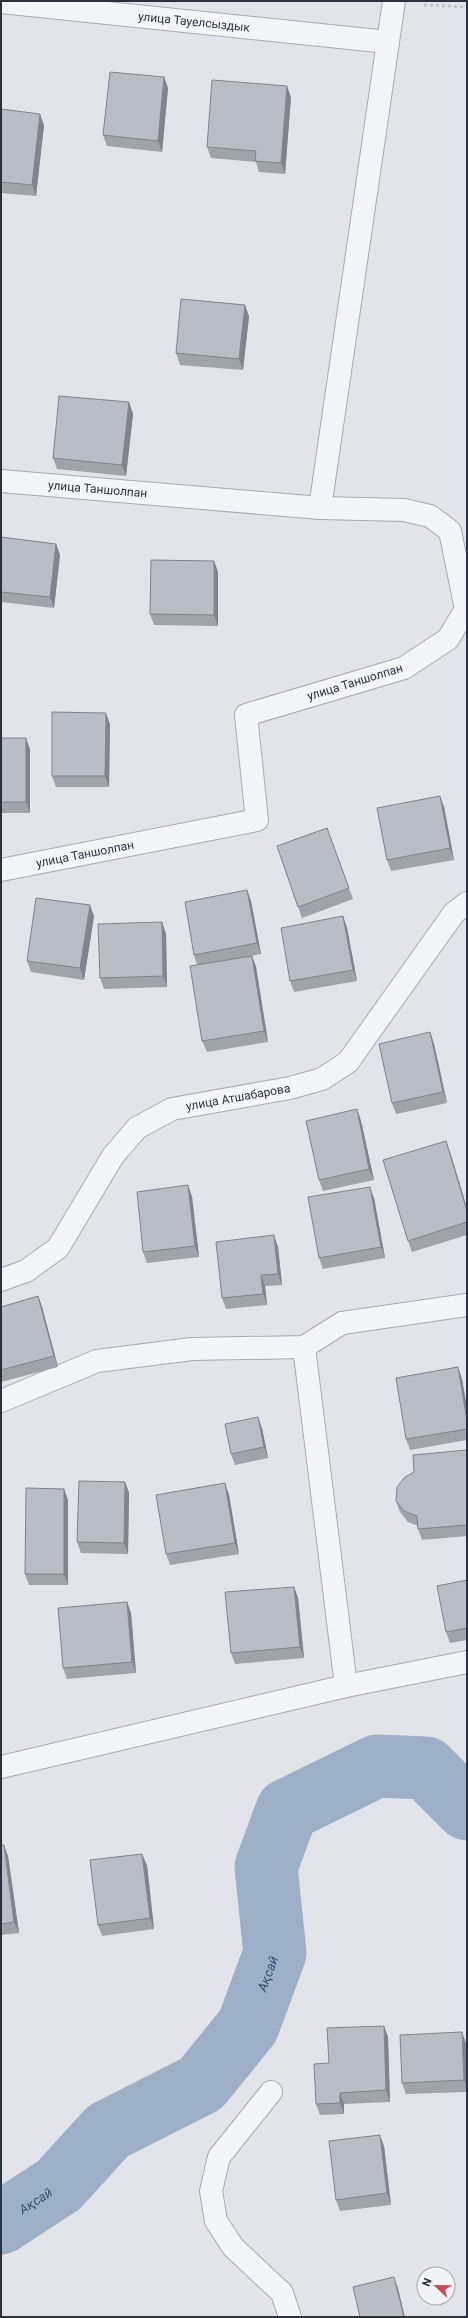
<svg xmlns="http://www.w3.org/2000/svg" width="468" height="2318" font-family="Roboto,sans-serif">
<rect width="100%" height="100%" fill="#e2e4ea"/>
<g fill="none" stroke-linecap="round" stroke-linejoin="round">
<path stroke="#9eb0c8" stroke-width="63" id="s1" d="M1,2223L59,2185L108,2131L201,2084L248,2026L275,1953L266,1867L287,1810L377,1766L426,1768L467,1809"/>
<g stroke="#a7abb4" stroke-width="24">
<g id="minor">
<path id="s2" d="M1,2L388,42"/>
<path id="s3" d="M1,481L320,508L404,510L430,516L450,531L466,609L448,639L404,668L246,715L257,820L1,870"/>
<polyline points="320,508 394,1"/>
<path id="s4" d="M1,1280L26,1271L58,1248L113,1156L137,1128L172,1109L290,1088L322,1079L348,1062L454,913L467,903"/>
<polyline points="304,1347 346,1686"/>
<polyline points="1,1401 97,1361 192,1349 304,1347 342,1323 467,1305"/>
<polyline points="1,1767 346,1686 467,1662"/>
<polyline points="271,2092 219,2157 211,2191 216,2221 233,2247 282,2293 290,2317"/>
</g>
</g>
<polyline stroke="#bfc2c8" stroke-width="2.5" stroke-dasharray="3 3" stroke-linecap="butt" points="424,5 467,7"/>
<use href="#minor" stroke="#f4f5f8" stroke-width="22"/>
</g>
<g fill="#9fa3aa">
<polygon points="164,77 168,88 162,152 107,146 103,135"/>
<polygon points="291,97 285,174 259,172 256,162 211,158 207,147"/>
<polygon points="1,109 44,125 36,196 1,193"/>
<polygon points="249,316 243,370 180,365 176,353"/>
<polygon points="129,402 133,414 126,476 57,469 53,458"/>
<polygon points="1,537 56,544 60,555 54,608 1,602"/>
<polygon points="214,561 218,572 218,626 154,625 150,614"/>
<polygon points="110,724 109,787 56,787 52,776"/>
<polygon points="1,738 30,749 30,813 1,813"/>
<polygon points="440,796 444,807 454,860 391,871 387,860"/>
<polygon points="327,828 353,899 302,918 277,846"/>
<polygon points="247,890 251,901 261,954 239,958 252,956 256,967 268,1042 207,1052 202,1041 197,965 194,955"/>
<polygon points="94,916 84,980 31,972 27,961"/>
<polygon points="343,916 347,928 357,981 294,992 290,981"/>
<polygon points="162,922 166,934 167,987 104,989 100,978"/>
<polygon points="430,1032 434,1044 447,1103 396,1114 392,1103"/>
<polygon points="357,1109 361,1121 374,1180 323,1191 319,1180"/>
<polygon points="450,1152 467,1208 467,1235 412,1252 408,1241"/>
<polygon points="188,1185 192,1197 199,1257 147,1263 143,1252"/>
<polygon points="374,1198 385,1258 323,1269 319,1258"/>
<polygon points="278,1247 282,1285 265,1286 267,1305 226,1309 222,1298"/>
<polygon points="38,1296 42,1307 58,1367 1,1382 1,1307"/>
<polygon points="458,1367 462,1379 467,1408 467,1440 410,1450 406,1439"/>
<polygon points="262,1428 268,1458 235,1465 231,1454"/>
<polygon points="467,1450 467,1536 422,1540 418,1529 418,1526 408,1522 400,1512 396,1501"/>
<polygon points="125,1482 129,1493 128,1554 81,1553 77,1542"/>
<polygon points="225,1483 229,1495 239,1554 170,1565 166,1554"/>
<polygon points="64,1489 68,1500 68,1585 29,1585 25,1574"/>
<polygon points="467,1580 467,1640 450,1643 446,1632"/>
<polygon points="294,1587 298,1598 304,1658 235,1664 231,1653"/>
<polygon points="127,1602 131,1613 136,1673 67,1679 63,1668"/>
<polygon points="1,1845 8,1856 19,1933 1,1935"/>
<polygon points="147,1865 154,1929 102,1936 98,1925"/>
<polygon points="384,2026 388,2037 390,2102 344,2104 344,2114 320,2115 316,2104 329,2063"/>
<polygon points="466,2043 467,2092 406,2094 402,2083"/>
<polygon points="384,2146 391,2205 340,2211 336,2200"/>
</g>
<g fill="#82848b">
<polygon points="164,77 168,88 162,152 158,141"/>
<polygon points="287,86 291,97 285,174 281,163"/>
<polygon points="40,114 44,125 36,196 32,185"/>
<polygon points="245,305 249,316 243,370 239,359"/>
<polygon points="129,402 133,414 126,476 122,465"/>
<polygon points="56,544 60,555 54,608 50,597"/>
<polygon points="214,561 218,572 218,626 214,615"/>
<polygon points="106,713 110,724 109,787 105,776"/>
<polygon points="26,738 30,749 30,813 26,802"/>
<polygon points="440,796 444,807 454,860 450,848"/>
<polygon points="247,890 251,901 261,954 257,943"/>
<polygon points="90,905 94,916 84,980 80,968"/>
<polygon points="343,916 347,928 357,981 353,970"/>
<polygon points="162,922 166,934 167,987 163,976"/>
<polygon points="252,956 256,967 268,1042 264,1031"/>
<polygon points="430,1032 434,1044 447,1103 443,1092"/>
<polygon points="357,1109 361,1121 374,1180 369,1169"/>
<polygon points="446,1141 450,1152 467,1208 467,1211"/>
<polygon points="188,1185 192,1197 199,1257 195,1246"/>
<polygon points="370,1187 374,1198 385,1258 381,1247"/>
<polygon points="274,1235 278,1247 282,1285 278,1274"/>
<polygon points="261,1275 265,1286 267,1305 263,1294"/>
<polygon points="38,1296 42,1307 58,1367 54,1356"/>
<polygon points="458,1367 462,1379 467,1408 467,1420"/>
<polygon points="258,1417 262,1428 268,1458 264,1447"/>
<polygon points="125,1482 129,1493 128,1554 124,1543"/>
<polygon points="225,1483 229,1495 239,1554 235,1543"/>
<polygon points="64,1489 68,1500 68,1585 64,1574"/>
<polygon points="294,1587 298,1598 304,1658 300,1647"/>
<polygon points="127,1602 131,1613 136,1673 132,1662"/>
<polygon points="4,1845 8,1856 19,1933 14,1922"/>
<polygon points="142,1854 147,1865 154,1929 150,1918"/>
<polygon points="384,2026 388,2037 390,2102 386,2090"/>
<polygon points="462,2032 466,2043 467,2089 464,2080"/>
<polygon points="340,2093 344,2104 344,2114 340,2103"/>
<polygon points="380,2135 384,2146 391,2205 387,2193"/>
<polygon points="394,2277 398,2288 405,2317 404,2317"/>
</g>
<g fill="#b9bdc6" stroke="#82848b">
<polygon points="110,72 164,77 158,141 103,135"/>
<polygon points="212,80 287,86 281,163 255,161 256,151 207,147"/>
<polygon points="1,109 40,114 32,185 1,182"/>
<polygon points="181,299 245,305 239,359 176,353"/>
<polygon points="59,396 129,402 122,465 53,458"/>
<polygon points="1,537 56,544 50,597 1,592"/>
<polygon points="151,560 214,561 214,615 150,614"/>
<polygon points="52,712 106,713 105,776 52,776"/>
<rect x="1" y="738" width="25" height="64"/>
<polygon points="440,796 450,848 387,860 377,808"/>
<polygon points="327,828 349,888 298,907 277,846"/>
<polygon points="247,890 257,943 194,955 185,902"/>
<polygon points="36,898 90,905 80,968 27,961"/>
<polygon points="343,916 353,970 290,981 281,928"/>
<polygon points="162,922 163,976 100,978 98,924"/>
<polygon points="252,956 264,1031 202,1041 190,966"/>
<polygon points="430,1032 443,1092 392,1103 379,1044"/>
<polygon points="357,1109 369,1169 319,1180 306,1121"/>
<polygon points="446,1141 467,1211 467,1222 408,1241 383,1160"/>
<polygon points="188,1185 195,1246 143,1252 137,1192"/>
<polygon points="370,1187 381,1247 319,1258 308,1197"/>
<polygon points="274,1235 278,1274 261,1275 263,1294 222,1298 216,1242"/>
<polygon points="38,1296 54,1356 1,1370 1,1307"/>
<polygon points="458,1367 467,1420 467,1429 406,1439 396,1378"/>
<polygon points="258,1417 264,1447 231,1454 225,1424"/>
<polygon points="467,1450 467,1525 418,1529 417,1516 404,1511 396,1501 397,1487 405,1477 414,1472 413,1455"/>
<polygon points="79,1481 125,1482 124,1543 77,1542"/>
<polygon points="225,1483 235,1543 166,1554 156,1495"/>
<polygon points="26,1488 64,1489 64,1574 25,1574"/>
<polygon points="467,1580 467,1628 446,1632 437,1586"/>
<polygon points="294,1587 300,1647 231,1653 225,1592"/>
<polygon points="127,1602 132,1662 63,1668 58,1608"/>
<polygon points="1,1845 4,1845 14,1922 1,1924"/>
<polygon points="142,1854 150,1918 98,1925 90,1860"/>
<polygon points="384,2026 386,2090 340,2093 340,2103 316,2104 314,2064 329,2063 327,2028"/>
<polygon points="462,2032 464,2080 402,2083 400,2035"/>
<polygon points="380,2135 387,2193 336,2200 329,2141"/>
<polygon points="394,2277 404,2317 360,2317 353,2287"/>
</g>
<g text-anchor="middle" stroke-width="3" stroke-linejoin="round" paint-order="stroke">
<g font-size="12" fill="#2a3141" stroke="#f1f3f7">
<text dy="4" stroke="none"><textPath href="#s2" startOffset="194">улица Тауелсыздык</textPath></text>
<text dy="4" stroke="none"><textPath href="#s3" startOffset="97">улица Таншолпан</textPath></text>
<text transform="translate(355 682) rotate(-17)" y="4">улица Таншолпан</text>
<text transform="translate(85 854) rotate(-11)" y="4">улица Таншолпан</text>
<text dy="4" stroke="none"><textPath href="#s4" startOffset="317">улица Атшабарова</textPath></text>
</g>
<g font-size="13" font-style="italic" fill="#364e74" stroke="#f1f3f7">
<text dy="5" stroke="none"><textPath href="#s1" startOffset="377">Ақсай</textPath></text>
<text dy="5" stroke="none"><textPath href="#s1" startOffset="41">Ақсай</textPath></text>
</g>
</g>
<rect width="468" height="2318" fill="none" stroke="#2a3141" stroke-width="4"/>
<g transform="translate(436 2286) rotate(292)"><circle r="19" fill="#f1f3f7" stroke="#a1a5ae"/>
<path d="M0-3L7 15L0 10L-7 15Z" fill="#c94c57"/>
<text y="-6" font-size="11" font-weight="bold" text-anchor="middle" fill="#2a3141">N</text>
</g>
</svg>
